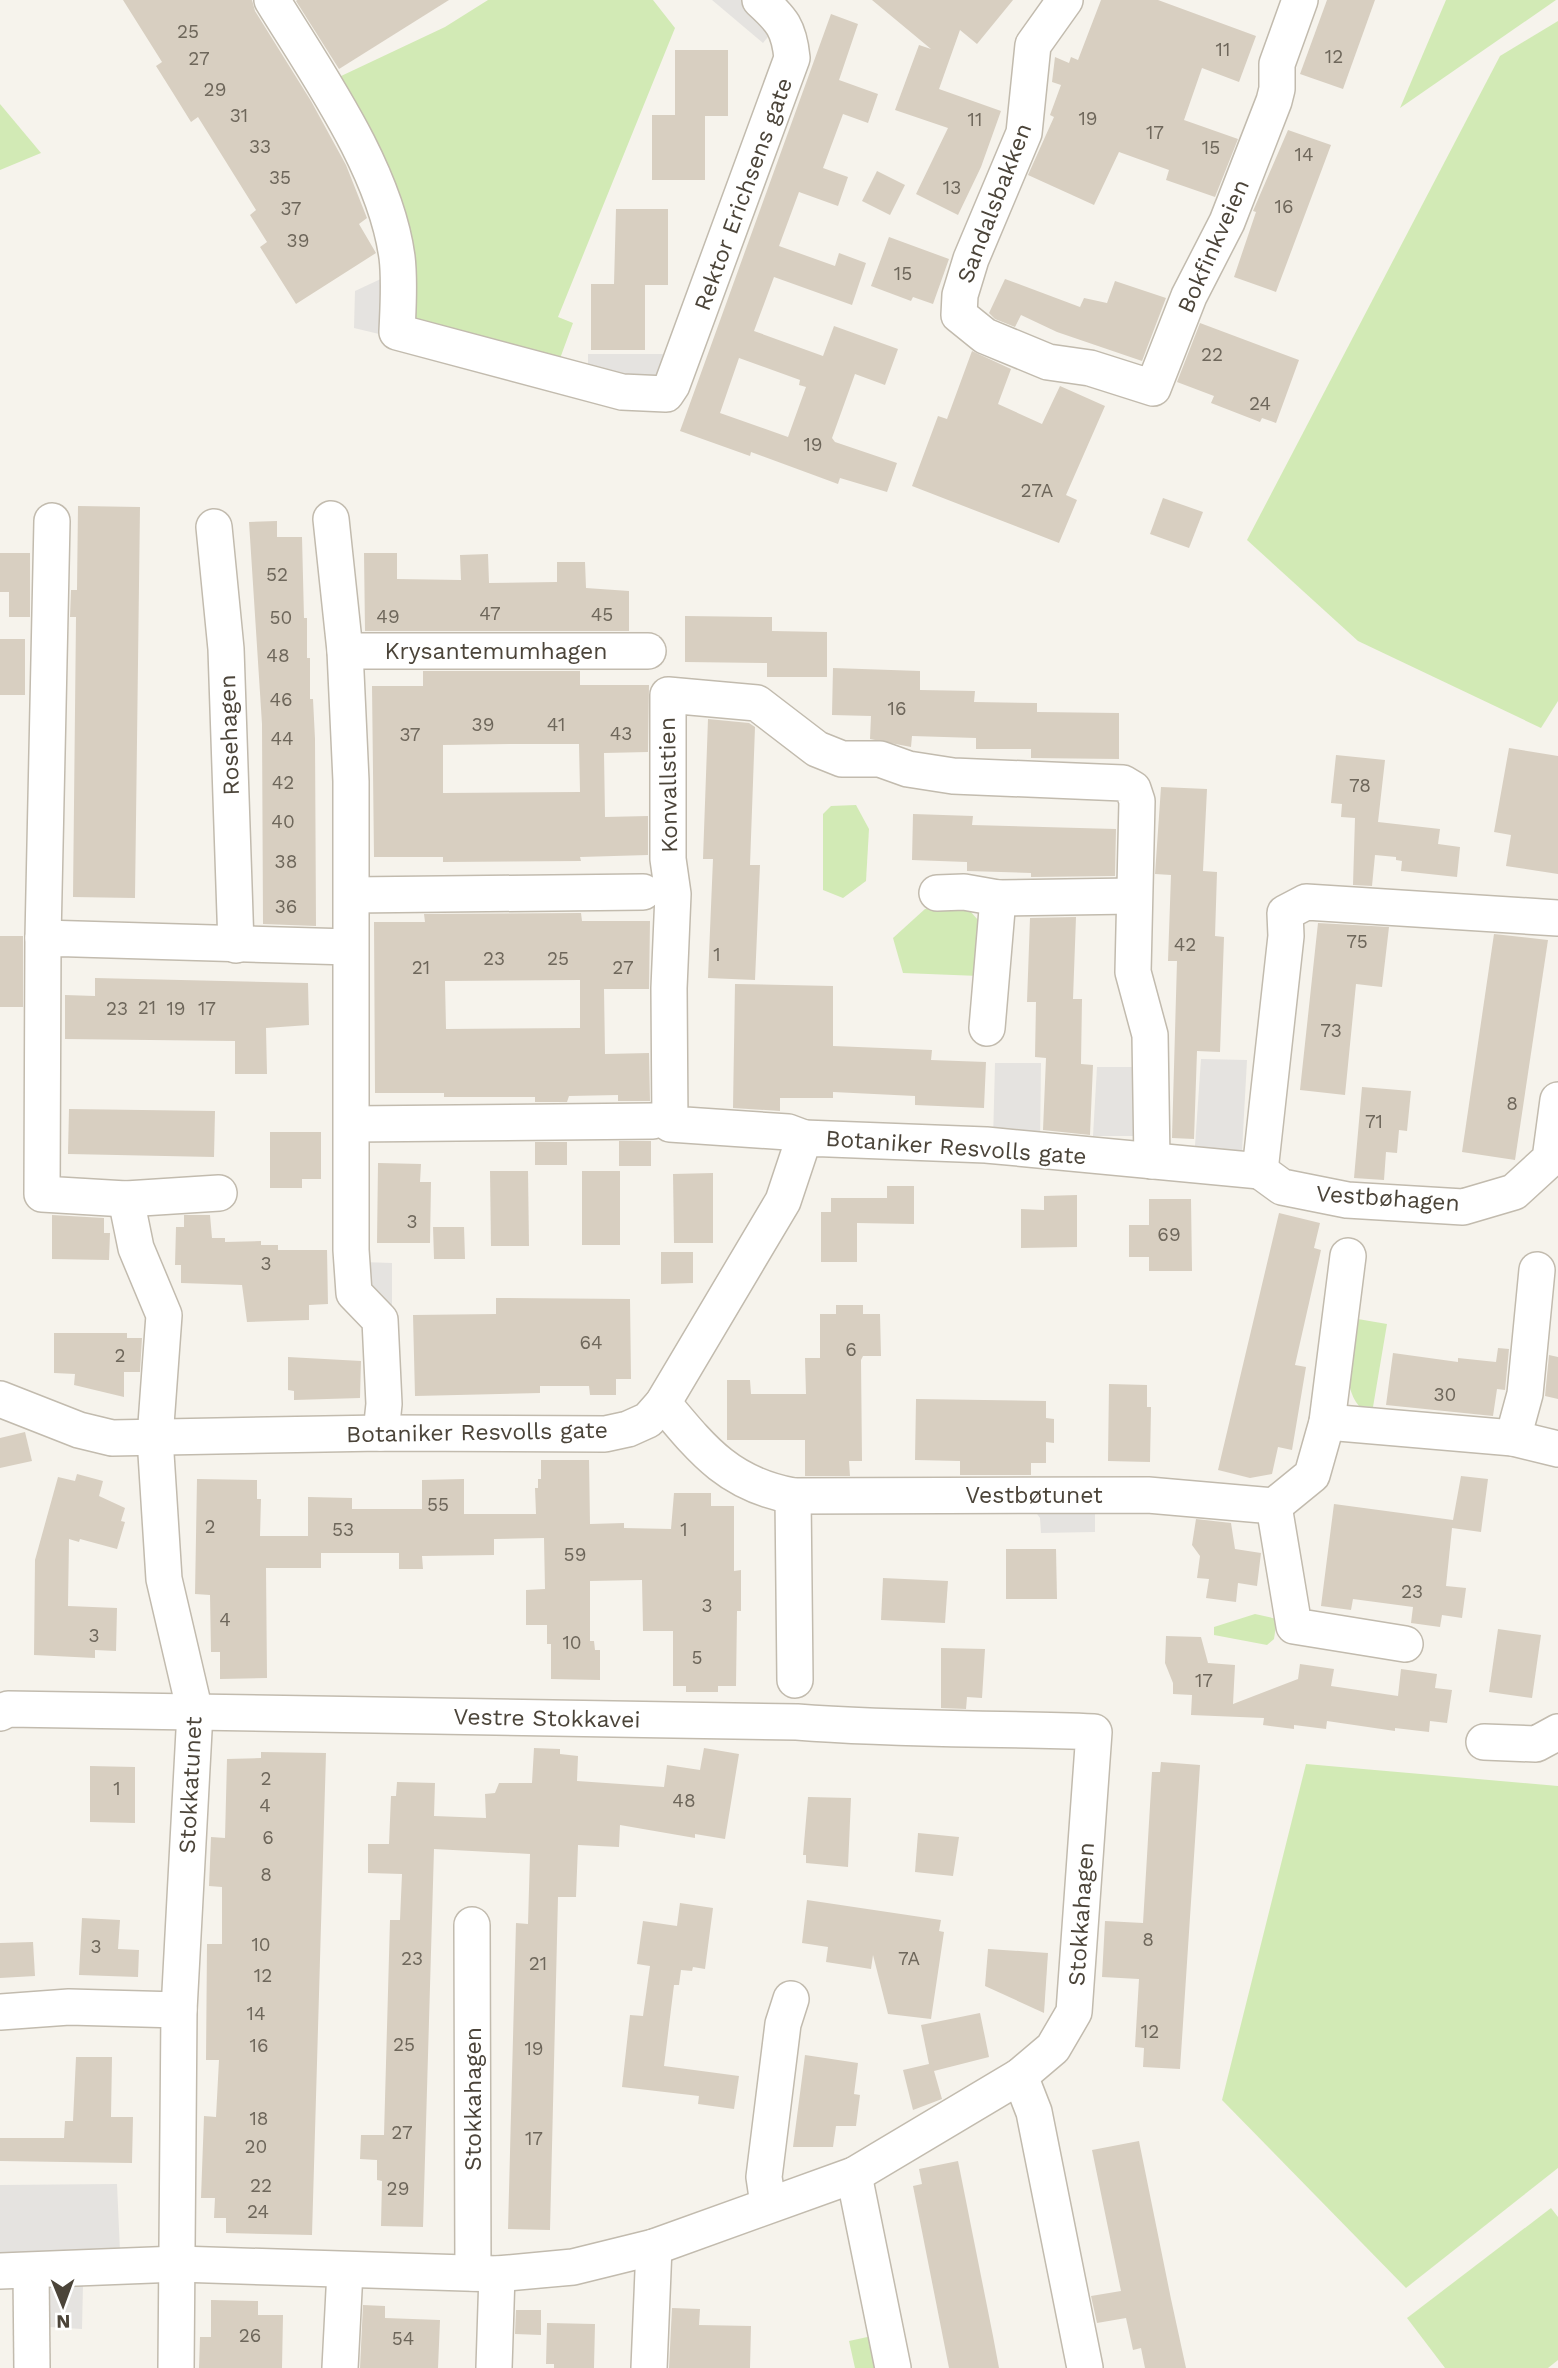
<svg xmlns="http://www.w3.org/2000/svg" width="1558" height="2368" font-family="'Work Sans',sans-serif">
<rect width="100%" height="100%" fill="#f6f3ec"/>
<g fill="#d2eab5">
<polygon points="488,0 653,0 675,28 558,317 573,323 558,364 423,329 410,307 339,77 445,27"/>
<polygon points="1446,0 1556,0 1400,108"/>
<polygon points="1558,21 1558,701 1541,728 1358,641 1247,540 1500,56"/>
<polygon points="0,104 41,153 0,170"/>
<polygon points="856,805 869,829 866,881 843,898 823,890 823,814 831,806"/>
<polygon points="925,909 970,911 978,920 979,976 903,973 893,938"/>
<path d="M1352,1318L1387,1324L1373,1407L1359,1406C1341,1385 1349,1344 1352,1318Z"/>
<polygon points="1255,1614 1277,1619 1274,1639 1267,1645 1214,1635 1214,1627"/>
<polygon points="1306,1764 1558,1786 1558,2168 1406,2288 1222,2100"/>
<polygon points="1551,2208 1558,2217 1558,2360 1548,2368 1445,2368 1407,2318"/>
<polygon points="872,2336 878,2368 855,2368 849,2341"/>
</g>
<g fill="#e5e3e0">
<polygon points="712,0 744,0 776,27 763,43"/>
<polygon points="385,277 379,334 354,328 355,291"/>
<polygon points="588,354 670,354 671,375 588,376"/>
<polygon points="1201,1059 1247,1060 1242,1151 1195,1146"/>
<polygon points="995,1063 1041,1063 1040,1145 993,1141"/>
<polygon points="1097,1067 1141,1067 1139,1136 1093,1136"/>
<polygon points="362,1262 392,1263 392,1320 375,1302"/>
<polygon points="1032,1507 1095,1507 1095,1532 1041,1533 1040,1518"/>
<polygon points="117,2184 120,2252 0,2264 0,2185"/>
<polygon points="33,2282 83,2284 82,2329 33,2326"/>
</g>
<g fill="#d8cfc1" fill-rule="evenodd">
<polygon points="123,0 252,0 255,11 311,101 346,165 367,218 359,224 376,253 296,304 260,247 267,242 250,215 256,210 198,117 191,122 173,93 156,66 162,62"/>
<polygon points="449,0 339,69 296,1 297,0"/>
<polygon points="872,0 1013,0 977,44 960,30 939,89 1001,111 981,167 958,215 916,194 948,128 895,110 919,45 931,49"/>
<polygon points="1101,0 1158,0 1256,36 1239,82 1202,68 1184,120 1238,139 1215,197 1166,180 1169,170 1119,152 1094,205 1028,175 1054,117 1050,115 1061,85 1052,82 1055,57 1069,63 1071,57 1078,60"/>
<polygon points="1327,0 1375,0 1343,89 1300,74"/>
<path d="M831,14L858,24L839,80L878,94L868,123L843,114L823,168L848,177L838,206L799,192L779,246L835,266L839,253L866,263L852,305L774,277L754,331L823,356L834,326L898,349L885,385L855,374L832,438L835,442L897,463L887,492L840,478L838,484L751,452L750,456L680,431ZM739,358L800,380L799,385L806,387L788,437L720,413Z"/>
<polygon points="675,50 728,50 728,116 705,116 705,180 652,180 652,115 675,115"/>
<polygon points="1288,130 1331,145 1276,292 1234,277 1256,212 1253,211"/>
<polygon points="877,171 905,185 890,215 862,201"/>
<polygon points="616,209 668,209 668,285 645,285 645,350 591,350 591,284 614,284"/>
<polygon points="889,237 949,259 933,304 913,297 911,301 871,286"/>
<polygon points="1005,279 1080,307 1084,298 1107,303 1115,281 1166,298 1142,361 1057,332 1021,315 1015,327 995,319 989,313"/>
<polygon points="1200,323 1299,360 1276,423 1262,418 1260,422 1211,403 1214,396 1177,382"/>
<polygon points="972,351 1011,369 998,404 1042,424 1060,386 1105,406 1066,495 1077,500 1059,543 912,486 938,416 947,419"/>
<polygon points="1163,498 1203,512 1189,548 1150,534"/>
<polygon points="78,506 140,507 135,898 73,897 76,617 70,617 71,590 77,590"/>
<polygon points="277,521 277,537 302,537 304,618 307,618 307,658 310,658 310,699 313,699 315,739 316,926 263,924 262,724 249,522"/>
<polygon points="0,553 30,553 30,617 9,617 9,592 0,592"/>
<polygon points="364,553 397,553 397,579 461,580 460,555 488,554 489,583 557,582 557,562 585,562 586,588 629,591 629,631 365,631"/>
<polygon points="685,616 772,617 772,631 827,632 827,677 767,677 767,663 685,662"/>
<rect x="0" y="639" width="25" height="56"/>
<polygon points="833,668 920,671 920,690 975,691 974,702 1037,703 1037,712 1119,713 1119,759 1031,758 1031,749 976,749 976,738 912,736 911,747 870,739 871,716 832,715"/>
<path d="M423,671H580V685H649L648,752L604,753L605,817L648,816V855L580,857L581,861L443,862V857H374L372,686H423ZM511,744H579L580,792L443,793V745Z"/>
<polygon points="708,719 749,723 755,727 750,865 760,865 755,980 708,978 713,859 703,859"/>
<polygon points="1509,748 1558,756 1558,874 1506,866 1511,835 1494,832"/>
<polygon points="1336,755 1385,760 1378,822 1440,829 1438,844 1460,847 1457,877 1401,871 1402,861 1396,860 1396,857 1375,855 1372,886 1353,885 1355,818 1341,817 1342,804 1331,803"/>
<polygon points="1161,787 1207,789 1203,871 1217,872 1215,936 1224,937 1220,1052 1197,1051 1194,1139 1172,1138 1177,961 1168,961 1171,875 1155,874"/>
<polygon points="913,814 973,816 972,825 1116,829 1115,876 1031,877 1031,873 967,871 967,862 912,860"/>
<path d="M581,913L582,921H650L649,989H604L605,1054L649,1053L650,1101H618V1095L569,1096L567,1102H535V1097H444V1093H375L374,922H425L424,914ZM580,980V1028L446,1029L445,981Z"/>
<polygon points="1076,917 1073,999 1082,999 1081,1064 1093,1065 1090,1135 1043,1130 1046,1058 1035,1057 1036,1002 1027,1002 1030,918"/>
<polygon points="1318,923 1389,927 1382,987 1356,984 1345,1095 1300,1090"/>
<polygon points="1494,934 1548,940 1515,1160 1462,1152"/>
<rect x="0" y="936" width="23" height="71"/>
<polygon points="95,978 308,983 309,1025 266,1028 267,1074 235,1074 235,1041 65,1039 65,995 95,996"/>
<polygon points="735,984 833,986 833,1046 932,1050 931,1060 986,1062 984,1108 915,1105 915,1096 833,1092 833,1098 780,1098 780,1111 733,1108"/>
<polygon points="1362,1087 1411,1091 1407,1131 1399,1130 1397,1153 1386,1152 1384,1180 1354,1178"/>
<polygon points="69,1109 215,1111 214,1157 68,1154"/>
<polygon points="270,1132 321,1132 321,1179 302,1179 302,1188 270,1188"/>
<rect x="619" y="1141" width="32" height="25"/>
<rect x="535" y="1142" width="32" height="23"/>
<polygon points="378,1163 421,1164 420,1182 431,1182 430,1243 377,1243"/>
<polygon points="490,1171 528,1171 529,1246 491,1246"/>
<rect x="582" y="1171" width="38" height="74"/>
<polygon points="713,1173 713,1243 674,1243 673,1174"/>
<polygon points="887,1186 914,1186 914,1224 857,1223 857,1262 821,1262 821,1212 831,1212 831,1198 887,1198"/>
<polygon points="1077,1195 1077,1247 1021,1248 1021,1209 1044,1210 1044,1196"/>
<polygon points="1149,1199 1191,1199 1192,1271 1149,1271 1149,1257 1129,1257 1129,1225 1149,1225"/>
<polygon points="1279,1213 1320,1223 1314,1248 1321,1250 1295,1365 1306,1367 1292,1450 1278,1447 1272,1474 1250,1478 1218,1470"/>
<polygon points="52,1215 104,1218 104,1233 110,1233 109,1260 52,1259"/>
<polygon points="184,1215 210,1215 212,1238 225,1238 225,1242 261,1241 261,1245 278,1245 278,1250 327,1250 328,1304 309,1305 309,1320 247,1322 242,1285 181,1283 181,1265 175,1265 176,1227 184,1227"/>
<polygon points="433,1227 464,1227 465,1259 434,1259"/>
<polygon points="661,1252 693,1252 693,1283 661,1284"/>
<polygon points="496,1298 630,1299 631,1379 616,1379 616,1395 590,1395 589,1386 540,1386 540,1393 415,1396 413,1315 496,1314"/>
<polygon points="836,1305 863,1305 863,1314 880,1314 881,1356 863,1356 861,1360 862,1461 849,1461 850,1476 805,1476 805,1440 727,1440 727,1380 750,1380 751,1394 806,1394 805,1358 820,1358 820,1314 836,1314"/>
<polygon points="54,1333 127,1333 127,1338 142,1338 140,1372 124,1372 124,1397 74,1385 75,1374 54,1373"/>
<polygon points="1498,1348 1509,1349 1505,1390 1497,1389 1493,1416 1386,1405 1393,1353 1458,1362 1458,1358 1496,1362"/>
<polygon points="1549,1355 1558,1357 1558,1399 1545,1396"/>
<polygon points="288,1357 361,1361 360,1398 294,1400 294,1391 288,1390"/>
<polygon points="1109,1384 1147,1385 1147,1407 1151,1407 1150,1462 1108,1461"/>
<polygon points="916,1399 1046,1401 1046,1418 1054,1419 1054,1443 1046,1442 1046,1463 1031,1463 1031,1475 960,1475 960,1461 915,1460"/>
<polygon points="25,1432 32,1461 0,1468 0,1438"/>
<polygon points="541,1460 589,1460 590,1524 624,1523 624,1528 671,1529 674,1493 711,1493 711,1506 734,1506 734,1571 741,1570 741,1611 737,1611 736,1686 718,1686 718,1692 686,1692 686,1686 673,1686 673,1631 643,1631 642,1580 590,1581 590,1641 594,1641 595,1650 600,1650 600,1680 551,1679 551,1644 547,1644 547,1625 526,1625 526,1590 545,1589 544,1538 494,1539 494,1555 422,1556 423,1569 399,1569 399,1553 321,1553 321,1568 266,1568 267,1678 220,1679 220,1652 211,1652 210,1595 195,1594 197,1479 257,1480 257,1499 261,1499 260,1536 308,1536 308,1497 352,1498 352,1509 422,1509 422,1480 464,1479 464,1514 536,1514 535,1488 538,1488 538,1479 541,1479"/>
<polygon points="77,1474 103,1481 99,1496 125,1508 121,1521 125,1522 117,1549 80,1539 79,1542 69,1539 68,1606 117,1608 116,1651 95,1650 95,1658 34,1655 35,1560 58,1477 75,1481"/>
<polygon points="1461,1476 1488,1479 1481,1532 1452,1528 1446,1586 1466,1588 1462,1618 1442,1615 1440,1627 1411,1623 1413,1607 1353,1599 1351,1610 1321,1606 1334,1504 1453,1520"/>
<polygon points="1196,1519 1231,1523 1235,1549 1261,1553 1257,1586 1238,1583 1236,1602 1206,1598 1209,1579 1197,1578 1200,1556 1192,1545"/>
<polygon points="1006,1549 1056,1549 1057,1599 1006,1599"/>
<polygon points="883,1578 948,1581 945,1623 881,1620"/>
<polygon points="1498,1629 1541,1635 1532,1698 1489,1692"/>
<polygon points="1166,1636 1201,1637 1208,1663 1235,1665 1233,1704 1298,1679 1300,1664 1334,1669 1331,1686 1398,1696 1401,1669 1437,1674 1435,1688 1452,1690 1447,1723 1430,1721 1429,1732 1395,1728 1395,1731 1327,1721 1326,1729 1294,1725 1294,1729 1263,1725 1264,1718 1191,1715 1192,1695 1173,1694 1173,1683 1165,1663"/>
<polygon points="941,1648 985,1649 982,1698 967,1697 966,1709 941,1708"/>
<polygon points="534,1748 560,1749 560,1754 578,1756 577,1781 664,1787 667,1765 700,1770 704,1748 739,1754 725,1839 695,1834 695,1838 620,1825 619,1847 578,1845 576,1897 558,1897 550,2230 508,2229 516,1923 528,1924 530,1854 434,1849 423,2227 381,2226 382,2181 377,2180 377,2160 360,2159 361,2135 384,2135 390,1920 400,1920 402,1874 368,1873 368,1844 389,1844 391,1796 396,1796 397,1782 435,1783 434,1816 486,1818 485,1794 495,1793 499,1783 532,1783"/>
<polygon points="261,1752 326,1753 312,2235 226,2233 226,2218 214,2218 215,2198 201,2198 204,2116 216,2117 219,2060 206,2060 207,1944 222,1944 222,1887 209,1886 211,1837 225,1838 227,1759 261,1758"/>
<polygon points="1161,1762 1200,1765 1180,2069 1143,2067 1144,2048 1135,2047 1139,1979 1102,1977 1105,1921 1143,1923 1152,1772 1160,1772"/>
<polygon points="90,1766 135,1767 135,1823 90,1822"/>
<polygon points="808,1797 851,1798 848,1867 806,1863 806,1855 803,1855"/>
<polygon points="918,1833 959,1837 953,1876 915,1872"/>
<polygon points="807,1900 941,1920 939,1931 944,1932 931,2019 888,2014 873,1955 871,1969 826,1962 828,1947 802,1943"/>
<polygon points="680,1903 713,1908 705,1969 693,1967 692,1971 681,1970 679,1985 674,1985 664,2066 739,2076 734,2109 698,2104 699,2096 622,2087 630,2015 643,2016 650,1966 637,1964 643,1921 677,1926"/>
<polygon points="82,1918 120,1920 118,1949 139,1950 138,1977 79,1975"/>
<polygon points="33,1942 35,1976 0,1978 0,1943"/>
<polygon points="988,1949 1048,1953 1044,2013 985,1986"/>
<polygon points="980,2013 989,2057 934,2071 942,2099 913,2110 903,2070 929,2064 921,2025"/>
<polygon points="805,2055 858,2063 854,2094 860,2095 856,2126 836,2126 833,2147 793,2147"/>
<polygon points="76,2057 112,2057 111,2117 133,2117 132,2163 0,2161 0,2138 64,2138 65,2121 73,2121"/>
<polygon points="1139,2141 1171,2299 1186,2368 1145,2368 1141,2348 1133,2350 1126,2318 1097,2323 1091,2296 1121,2291 1092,2150"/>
<polygon points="958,2161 993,2336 999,2368 949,2368 913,2186 922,2184 919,2169"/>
<polygon points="211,2300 258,2301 258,2315 283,2315 282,2368 199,2368 200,2337 211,2337"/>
<polygon points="363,2305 385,2306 385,2318 440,2320 438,2368 360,2368"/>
<polygon points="672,2308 700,2309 699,2325 751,2326 750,2368 669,2368"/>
<polygon points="516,2310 541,2310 541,2335 515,2334"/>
<polygon points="547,2323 595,2324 594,2368 554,2368 554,2364 546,2364"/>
</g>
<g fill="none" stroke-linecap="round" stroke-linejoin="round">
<g stroke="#c2bbae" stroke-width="38">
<g id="minor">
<path d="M272,0C318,75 385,169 397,257C400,281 398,308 397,332L622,392L666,394L672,385L792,58C789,28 782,20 760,0"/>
<polyline points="1065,0 1033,45 1024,133 971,259 960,295 959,315 985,336 1048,362 1090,368 1153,388 1189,296 1227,222 1274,101 1277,89 1277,64 1300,0"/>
<polyline points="331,519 345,651 351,781 351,1250 354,1293 380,1320 384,1404 381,1433"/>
<polyline points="214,527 226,649 236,945"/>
<polyline points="345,651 648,651"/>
<polyline points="937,893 964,892 998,898 1133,896"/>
<polyline points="352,895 643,892"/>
<polyline points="43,938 52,521"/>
<polyline points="987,1028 998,898"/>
<polyline points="353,1124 653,1121"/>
<polyline points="804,1138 788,1132 670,1124 669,988 673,894 668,859 668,695 757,703 817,749 842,759 880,759 908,769 953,776 1123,783 1133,789 1137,801 1133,972 1150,1035 1152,1161"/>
<polyline points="1260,1171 1282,1187 1347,1200 1463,1207 1514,1192 1550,1159 1558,1100"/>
<polyline points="219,1193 126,1199 42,1194 43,938 350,947"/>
<polyline points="126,1199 136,1248 164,1315 155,1438 164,1579 195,1712 179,2010 176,2368"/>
<polyline points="0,1399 79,1430 112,1438 381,1433 605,1434 628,1429 648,1420 663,1403 783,1201 804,1138 986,1145 1260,1171 1286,936 1285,913 1306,902 1558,918"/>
<path d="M663,1403C703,1451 729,1484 793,1496L1148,1495L1274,1506L1312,1475L1327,1422L1348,1256"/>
<polyline points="1327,1422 1513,1438 1558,1449"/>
<polyline points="1513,1438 1525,1394 1537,1270"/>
<polyline points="793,1496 795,1680"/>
<polyline points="1274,1506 1294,1626 1405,1644"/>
<path d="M0,1713L8,1709L797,1722C896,1730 995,1728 1094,1732L1074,2012L1053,2048L1020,2076L854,2175L654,2247L573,2267L497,2274L178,2264L0,2271"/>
<polyline points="1484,1742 1536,1744 1558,1732"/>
<polyline points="472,1925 473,2273"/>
<polyline points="0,2012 69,2007 179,2010"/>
<polyline points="1020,2076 1034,2112 1085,2368"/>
<polyline points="854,2175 893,2368"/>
<polyline points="768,2204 764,2177 783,2024 791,1999"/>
<polyline points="31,2272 32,2368"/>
<polyline points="340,2368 345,2271"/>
<polyline points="494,2368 497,2274"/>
<polyline points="649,2368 654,2247"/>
</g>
</g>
<use href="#minor" stroke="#fff" stroke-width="35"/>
</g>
<g text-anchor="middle" stroke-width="5" stroke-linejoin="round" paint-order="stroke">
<g font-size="19" fill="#6e675b">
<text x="188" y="38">25</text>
<text x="1223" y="56">11</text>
<text x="1334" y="63">12</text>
<text x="199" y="65">27</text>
<text x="215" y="96">29</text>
<text x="239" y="122">31</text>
<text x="1088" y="125">19</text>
<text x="975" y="126">11</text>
<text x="1155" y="139">17</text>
<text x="260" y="153">33</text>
<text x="1211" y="154">15</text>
<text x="1304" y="161">14</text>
<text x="280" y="184">35</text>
<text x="952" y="194">13</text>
<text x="1284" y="213">16</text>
<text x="291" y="215">37</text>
<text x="298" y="247">39</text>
<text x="903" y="280">15</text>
<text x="1212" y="361">22</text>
<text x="1260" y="410">24</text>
<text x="813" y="451">19</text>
<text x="1037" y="497">27A</text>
<text x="277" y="581">52</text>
<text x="490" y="620">47</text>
<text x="602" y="621">45</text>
<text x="388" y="623">49</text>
<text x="281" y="624">50</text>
<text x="278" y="662">48</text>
<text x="281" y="706">46</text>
<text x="897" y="715">16</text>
<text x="483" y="731">39</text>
<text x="556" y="731">41</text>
<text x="621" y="740">43</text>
<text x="410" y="741">37</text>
<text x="282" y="745">44</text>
<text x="283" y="789">42</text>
<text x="1360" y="792">78</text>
<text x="283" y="828">40</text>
<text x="286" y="868">38</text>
<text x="286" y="913">36</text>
<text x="1357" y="948">75</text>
<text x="1185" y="951">42</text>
<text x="717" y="961">1</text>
<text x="494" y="965">23</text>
<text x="558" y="965">25</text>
<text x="421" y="974">21</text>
<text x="623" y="974">27</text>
<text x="147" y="1014">21</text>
<text x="117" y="1015">23</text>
<text x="176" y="1015">19</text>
<text x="207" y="1015">17</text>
<text x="1331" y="1037">73</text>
<text x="1512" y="1110">8</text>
<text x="1374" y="1128">71</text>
<text x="412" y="1228">3</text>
<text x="1169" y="1241">69</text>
<text x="266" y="1270">3</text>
<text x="591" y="1349">64</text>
<text x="851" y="1356">6</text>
<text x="120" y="1362">2</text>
<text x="1445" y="1401">30</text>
<text x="438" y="1511">55</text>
<text x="210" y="1533">2</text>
<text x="343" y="1536">53</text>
<text x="684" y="1536">1</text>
<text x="575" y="1561">59</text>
<text x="1412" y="1598">23</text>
<text x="707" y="1612">3</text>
<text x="225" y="1626">4</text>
<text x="94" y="1642">3</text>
<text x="572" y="1649">10</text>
<text x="697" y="1664">5</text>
<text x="1204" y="1687">17</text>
<text x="266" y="1785">2</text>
<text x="117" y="1795">1</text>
<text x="684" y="1807">48</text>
<text x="265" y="1812">4</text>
<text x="268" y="1844">6</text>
<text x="266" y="1881">8</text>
<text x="1148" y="1946">8</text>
<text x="261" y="1951">10</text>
<text x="96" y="1953">3</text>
<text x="412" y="1965">23</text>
<text x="909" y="1965">7A</text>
<text x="538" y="1970">21</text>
<text x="263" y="1982">12</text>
<text x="256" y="2020">14</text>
<text x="1150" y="2038">12</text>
<text x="404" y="2051">25</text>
<text x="259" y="2052">16</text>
<text x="534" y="2055">19</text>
<text x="259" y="2125">18</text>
<text x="402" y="2139">27</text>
<text x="534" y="2145">17</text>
<text x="256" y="2153">20</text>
<text x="261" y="2192">22</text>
<text x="398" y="2195">29</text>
<text x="258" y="2218">24</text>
<text x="250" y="2342">26</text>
<text x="403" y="2345">54</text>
</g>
<g font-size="23" fill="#4b4439" stroke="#fff">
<text transform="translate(743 194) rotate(-70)" y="8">Rektor Erichsens gate</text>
<text transform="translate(994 203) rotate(-69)" y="8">Sandalsbakken</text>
<text transform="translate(1213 246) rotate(-66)" y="8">Bokfinkveien</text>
<text x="496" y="659">Krysantemumhagen</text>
<text transform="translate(229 735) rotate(-92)" y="8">Rosehagen</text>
<text transform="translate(668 785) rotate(-91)" y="8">Konvallstien</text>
<text transform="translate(956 1147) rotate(4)" y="8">Botaniker Resvolls gate</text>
<text transform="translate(1388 1198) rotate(4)" y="8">Vestbøhagen</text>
<text transform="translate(477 1432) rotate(-1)" y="8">Botaniker Resvolls gate</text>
<text x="1034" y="1503">Vestbøtunet</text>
<text transform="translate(547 1718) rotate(1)" y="8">Vestre Stokkavei</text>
<text transform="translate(190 1785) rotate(-87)" y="8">Stokkatunet</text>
<text transform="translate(1081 1914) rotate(-86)" y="8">Stokkahagen</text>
<text transform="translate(473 2099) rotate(-90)" y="8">Stokkahagen</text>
</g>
</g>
<g transform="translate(63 2305) rotate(179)" stroke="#ffffff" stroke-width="5" paint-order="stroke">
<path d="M0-5L12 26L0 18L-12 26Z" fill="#4b4439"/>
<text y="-10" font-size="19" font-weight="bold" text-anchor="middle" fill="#4b4439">N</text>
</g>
</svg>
